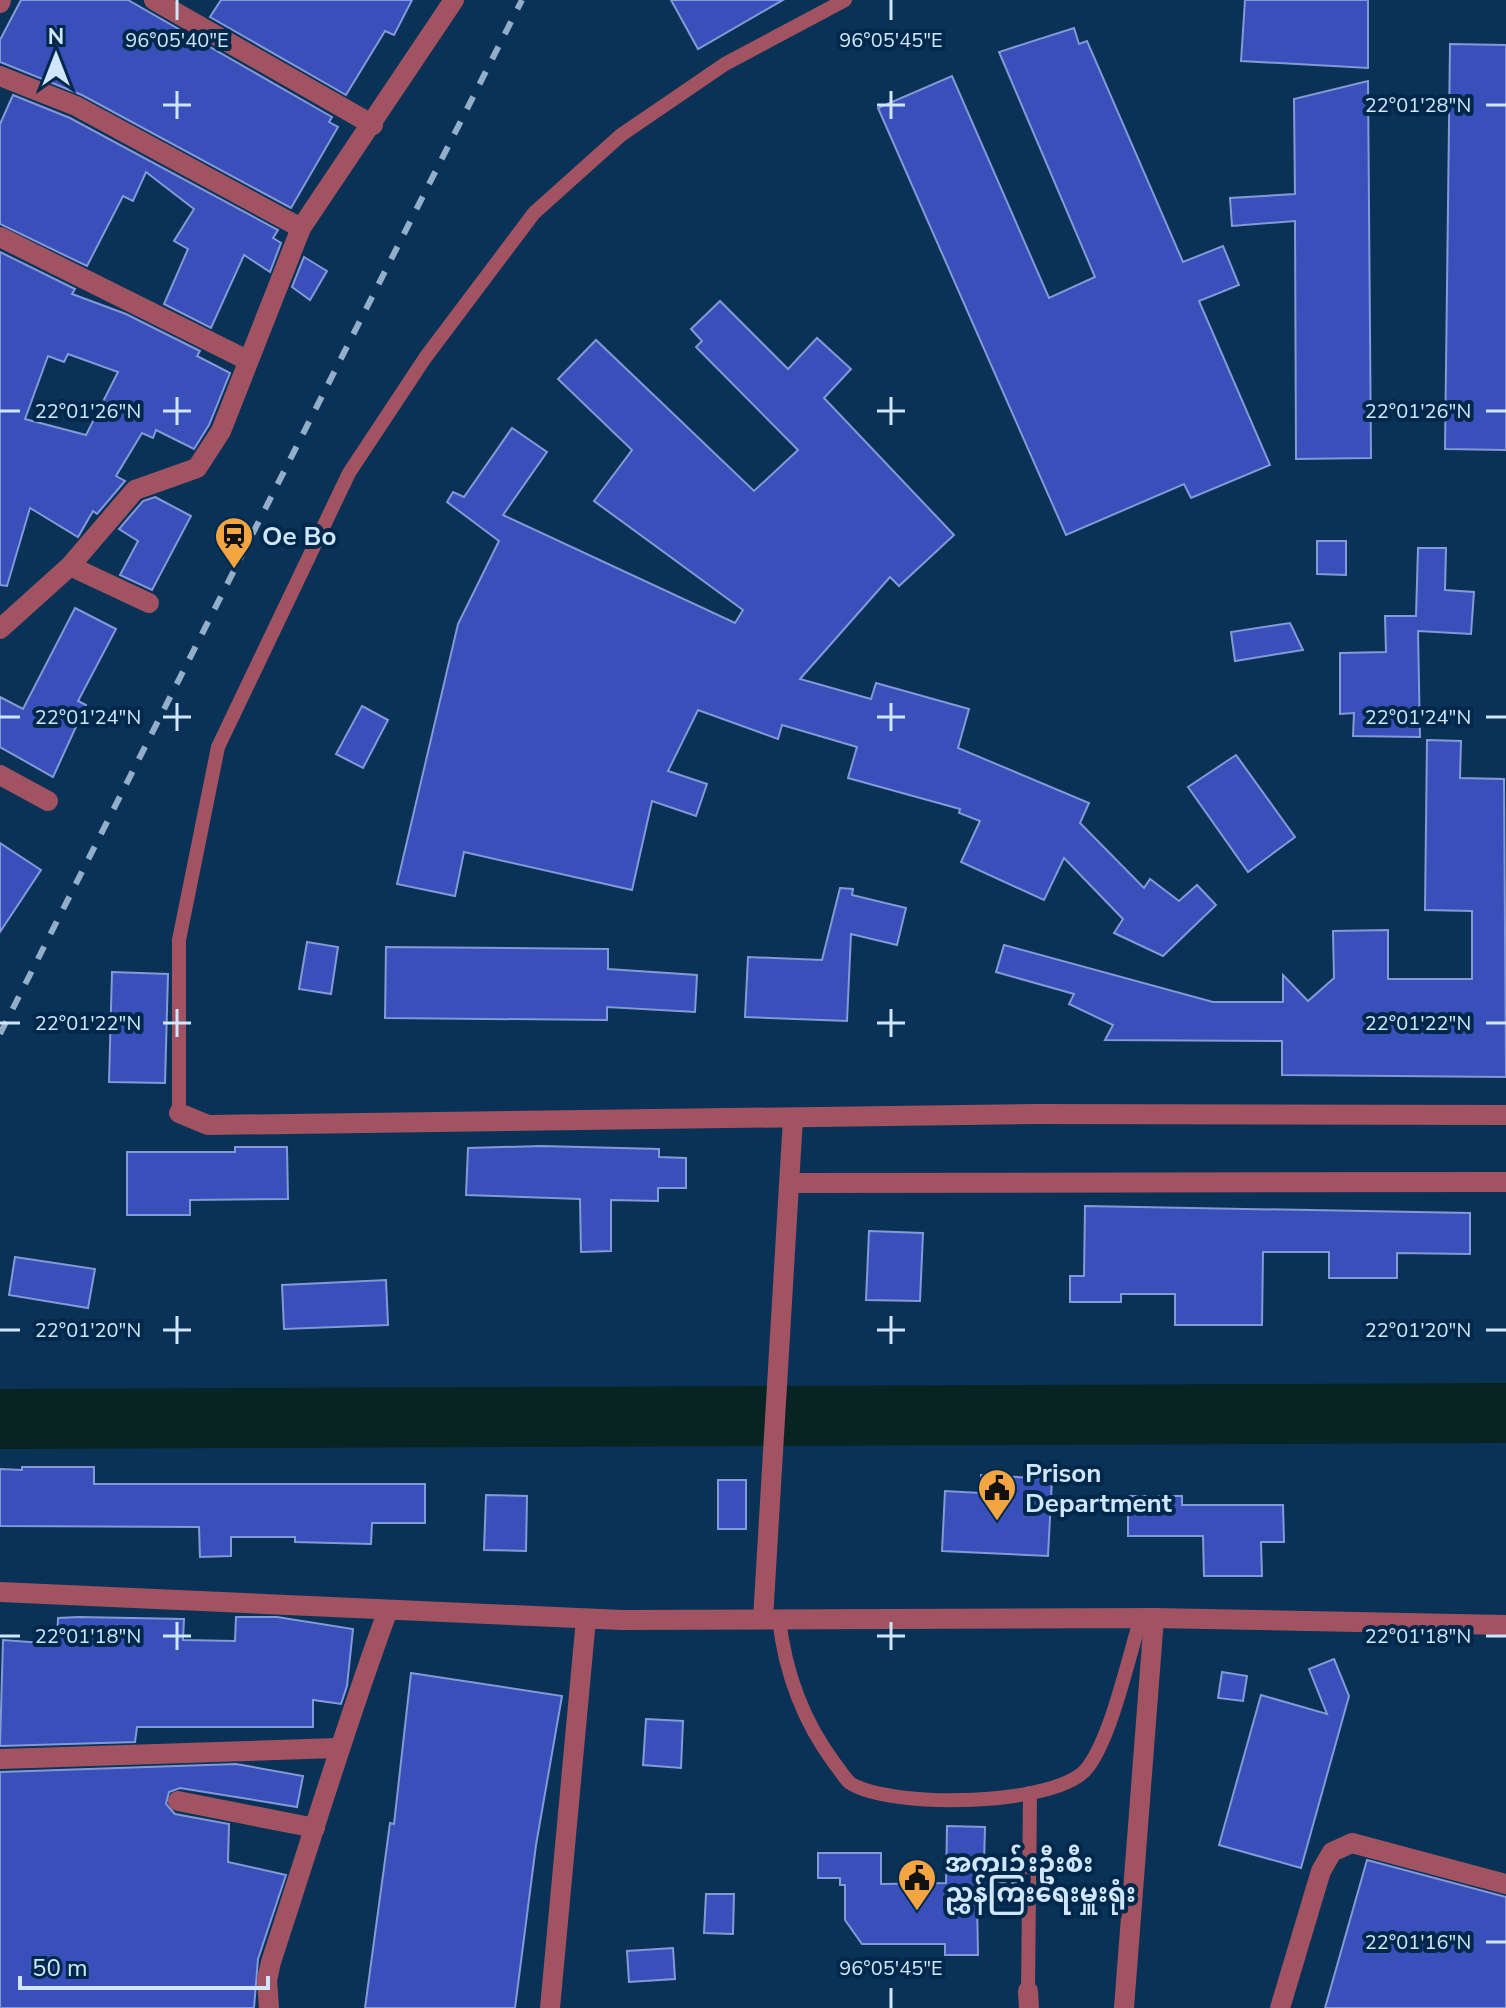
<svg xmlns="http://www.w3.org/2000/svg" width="1506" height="2008" font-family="'Nunito Sans','Noto Sans Myanmar',sans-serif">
<rect width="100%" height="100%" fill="#0a3256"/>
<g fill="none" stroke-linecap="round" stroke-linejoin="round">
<polyline stroke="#072422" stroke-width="60" points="0,1419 1506,1413"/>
</g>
<g fill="#394fba" stroke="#8499d8" stroke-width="2" fill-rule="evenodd">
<polygon points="21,0 128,0 332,117 329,122 338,127 291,208 82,95 0,62 0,40"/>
<polygon points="221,0 412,0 394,35 385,31 346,95 210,17"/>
<polygon points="671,0 783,0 698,49"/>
<polygon points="1245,0 1368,0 1368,68 1241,61"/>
<polygon points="1074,28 1079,44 1087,41 1183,262 1223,246 1239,285 1199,301 1270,465 1191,498 1184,484 1066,535 878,108 952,76 1049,298 1095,277 999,52"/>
<polygon points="1450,44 1506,45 1506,450 1445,449"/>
<polygon points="1368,81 1371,458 1296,459 1295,221 1232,226 1230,198 1295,194 1294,99"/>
<polygon points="13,95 70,118 278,230 273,238 281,243 270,272 244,255 211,328 164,304 188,249 174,241 194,209 146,172 133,201 123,196 87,266 0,224 0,124"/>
<path d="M0,252L75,289L72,294L126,314L200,351L197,356L230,373L209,425L194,449L156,430L153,438L142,433L116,476L125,481L97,514L93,511L78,537L30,508L7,586L0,585ZM68,354L118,372L86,435L25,419L48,356L64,362Z"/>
<polygon points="304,257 327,271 310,300 292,287"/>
<polygon points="720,301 788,369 817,338 851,369 824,398 954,535 899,586 890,577 800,679 871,699 876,683 969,709 958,748 1089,803 1080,823 1144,888 1150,879 1179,901 1197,885 1216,905 1163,956 1114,933 1123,919 1064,858 1044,900 961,862 980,821 959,813 960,809 848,778 857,747 782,725 778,739 698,710 668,771 707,784 696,816 652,801 632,890 464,852 455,896 397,884 458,624 499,541 447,502 453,492 464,497 512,428 547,452 503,515 735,623 743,610 594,501 632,450 558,379 596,340 754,491 798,450 696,347 702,341 691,329"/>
<polygon points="155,497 191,516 152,590 120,575 138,541 119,529 143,501"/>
<polygon points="1317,541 1346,541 1346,575 1317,574"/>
<polygon points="1418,548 1446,548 1445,590 1474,592 1471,634 1418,631 1420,737 1353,736 1354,713 1340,714 1340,653 1386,652 1385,616 1416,616"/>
<polygon points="75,608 116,629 78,701 86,705 53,777 0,747 0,697 23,709"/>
<polygon points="1290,623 1303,650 1235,661 1231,632"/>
<polygon points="362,706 388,720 363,768 336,754"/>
<polygon points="1427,740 1461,741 1460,778 1504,779 1506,1077 1282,1075 1282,1041 1105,1040 1113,1025 1069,1004 1074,994 996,972 1004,945 1213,1002 1283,1002 1283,975 1308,1001 1334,978 1333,931 1388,930 1388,979 1472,979 1472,911 1425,910"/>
<polygon points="1236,755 1295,837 1248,872 1188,787"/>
<polygon points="0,843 41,870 0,932"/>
<polygon points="840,888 853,889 852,895 906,908 897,945 851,934 847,1021 745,1017 748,957 822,960"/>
<polygon points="307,942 338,947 331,994 299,989"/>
<polygon points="386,947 608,949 608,969 697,975 695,1012 607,1007 607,1020 385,1018"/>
<polygon points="112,972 168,974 165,1083 109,1082"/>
<polygon points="541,1146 659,1149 659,1157 686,1158 686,1188 658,1188 658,1201 611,1200 611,1251 581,1252 580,1199 466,1195 468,1148"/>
<polygon points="235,1147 287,1147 288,1199 190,1200 190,1215 127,1215 127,1152 235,1152"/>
<polygon points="1085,1206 1470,1213 1470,1254 1397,1253 1397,1278 1329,1278 1329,1252 1263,1252 1262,1325 1175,1325 1175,1294 1121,1294 1121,1302 1070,1302 1070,1276 1084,1276"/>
<polygon points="869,1231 923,1233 920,1301 866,1300"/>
<polygon points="15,1257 95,1269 88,1308 9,1295"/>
<polygon points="386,1280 388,1325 284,1329 282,1285"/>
<polygon points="22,1467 94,1467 94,1484 425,1484 425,1523 372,1523 371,1544 295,1542 295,1537 231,1537 231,1556 200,1557 199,1527 0,1526 0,1469 22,1470"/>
<polygon points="981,1475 1052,1479 1048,1556 942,1551 945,1491 981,1493"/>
<rect x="718" y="1480" width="28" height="49"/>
<polygon points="486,1495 527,1496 526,1551 484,1550"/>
<polygon points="1128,1496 1182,1496 1182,1505 1283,1505 1284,1542 1261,1542 1262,1576 1204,1576 1203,1536 1128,1536"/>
<polygon points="79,1617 184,1619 183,1640 235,1641 236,1617 277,1617 353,1629 347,1686 341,1704 313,1700 313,1727 137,1727 135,1742 0,1746 3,1640 57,1644 58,1618"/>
<polygon points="1334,1659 1349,1696 1301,1868 1219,1845 1261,1695 1327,1714 1309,1669"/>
<polygon points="1222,1672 1247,1676 1243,1701 1218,1698"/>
<polygon points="411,1673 562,1696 536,1845 515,2008 365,2008 390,1823 394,1824"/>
<polygon points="646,1719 683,1721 681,1768 643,1765"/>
<polygon points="236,1764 303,1776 297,1807 180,1788 169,1792 166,1804 175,1814 229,1824 228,1862 286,1875 258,1959 254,2008 0,2008 0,1772"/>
<polygon points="947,1826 985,1827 984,1864 1014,1864 1013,1899 977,1900 978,1955 945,1955 945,1944 862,1944 845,1920 845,1885 840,1885 840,1878 818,1878 818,1853 881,1853 881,1884 946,1883"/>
<polygon points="1367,1860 1506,1897 1506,2008 1325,2008"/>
<polygon points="706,1894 734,1894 733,1934 704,1933"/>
<polygon points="673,1948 675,1979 629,1982 627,1951"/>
</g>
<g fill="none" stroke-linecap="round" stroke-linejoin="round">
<g stroke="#a15361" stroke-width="14">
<polyline points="179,1113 179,940 218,747 349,473 425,358 534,213 621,135 725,64 845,0"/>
<path d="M779,1619C785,1672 803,1721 835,1764C840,1770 845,1779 850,1783C890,1809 1059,1807 1088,1767C1112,1735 1128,1658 1141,1618"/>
<polyline points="1028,1991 1030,1793"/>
</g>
<g stroke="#a15361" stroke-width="20">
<polyline points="154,0 373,125"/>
<polyline points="0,3 1,0"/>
<polyline points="0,76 76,106 301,228"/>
<polyline points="0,237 247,360"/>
<polyline points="70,566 149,603"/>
<polyline points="0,629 70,566 135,490 197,468 221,431 301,228 454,0"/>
<polyline points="0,775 48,801"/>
<polyline points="179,1113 208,1125 1035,1114 1506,1115"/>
<polyline points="790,1183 1506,1182"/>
<polyline points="763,1619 793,1118"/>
<polyline points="0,1759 337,1748"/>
<polyline points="178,1801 315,1828"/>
<polyline points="1028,1991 1029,2008"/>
<path d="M269,2008L267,1980L271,1962C310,1844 345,1726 388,1610"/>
<polyline points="550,2008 586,1619"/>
<polyline points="1124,2008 1154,1618"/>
<polyline points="1280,2008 1321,1871 1332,1852 1352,1843 1506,1884"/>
</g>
<polyline stroke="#a15361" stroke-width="20" points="0,1592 622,1620 1154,1618 1506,1625"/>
<polyline stroke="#93aec9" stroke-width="6" stroke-dasharray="14 14" stroke-linecap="butt" points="0,1034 522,0"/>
</g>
<path fill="none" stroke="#d0e6fc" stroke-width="3" d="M177,0V20M891,0V20M177,91V119M891,91V119M163,105H191M877,105H905M1486,105H1506M177,397V425M891,397V425M0,411H20M163,411H191M877,411H905M1486,411H1506M177,703V731M891,703V731M0,717H20M163,717H191M877,717H905M1486,717H1506M177,1009V1037M891,1009V1037M0,1023H20M163,1023H191M877,1023H905M1486,1023H1506M177,1316V1344M891,1316V1344M0,1330H20M163,1330H191M877,1330H905M1486,1330H1506M177,1622V1650M891,1622V1650M0,1636H20M163,1636H191M877,1636H905M1486,1636H1506M1486,1942H1506M891,1988V2008"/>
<defs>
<g id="station-pin" transform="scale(2)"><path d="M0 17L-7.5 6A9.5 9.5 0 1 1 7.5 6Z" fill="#f2a541" stroke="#00284b"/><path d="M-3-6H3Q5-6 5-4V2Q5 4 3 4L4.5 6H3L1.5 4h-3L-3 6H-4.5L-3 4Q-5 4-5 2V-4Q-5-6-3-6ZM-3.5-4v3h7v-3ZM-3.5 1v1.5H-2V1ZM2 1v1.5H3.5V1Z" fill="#111"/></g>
<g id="civic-pin" transform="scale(2)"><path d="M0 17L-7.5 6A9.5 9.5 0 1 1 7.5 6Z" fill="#f2a541" stroke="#00284b"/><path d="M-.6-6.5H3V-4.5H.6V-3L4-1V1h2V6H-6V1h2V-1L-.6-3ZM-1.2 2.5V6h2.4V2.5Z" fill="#111"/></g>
</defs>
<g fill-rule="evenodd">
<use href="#station-pin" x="234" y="536"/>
<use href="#civic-pin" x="997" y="1488"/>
<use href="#civic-pin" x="917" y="1878"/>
</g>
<g text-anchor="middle" stroke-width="8" stroke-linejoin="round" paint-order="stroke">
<g font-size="26" font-weight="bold" fill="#d0e6fc" stroke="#00284b" text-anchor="start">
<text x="262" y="545">Oe Bo</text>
<text x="1025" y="1482">Prison<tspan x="1025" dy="30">Department</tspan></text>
<text x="945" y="1872">အကျဉ်းဦးစီး<tspan x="945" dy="30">ညွှန်ကြးရေးမှူးရုံး</tspan></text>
</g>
</g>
<g font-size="20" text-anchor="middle" fill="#d0e6fc" stroke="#00284b" stroke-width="8" stroke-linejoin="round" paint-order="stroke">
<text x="177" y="47">96°05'40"E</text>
<text x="891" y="47">96°05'45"E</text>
<text x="1418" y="112">22°01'28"N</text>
<text x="88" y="418">22°01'26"N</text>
<text x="1418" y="418">22°01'26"N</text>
<text x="88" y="724">22°01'24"N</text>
<text x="1418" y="724">22°01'24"N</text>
<text x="88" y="1030">22°01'22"N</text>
<text x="1418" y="1030">22°01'22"N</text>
<text x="88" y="1337">22°01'20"N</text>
<text x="1418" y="1337">22°01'20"N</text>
<text x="88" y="1643">22°01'18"N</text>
<text x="1418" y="1643">22°01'18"N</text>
<text x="1418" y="1949">22°01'16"N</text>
<text x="891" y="1975">96°05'45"E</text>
</g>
<g transform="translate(56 56)" stroke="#00284b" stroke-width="6" paint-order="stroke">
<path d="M0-6L14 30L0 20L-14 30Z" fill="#d0e6fc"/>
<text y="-12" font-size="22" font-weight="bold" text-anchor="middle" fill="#d0e6fc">N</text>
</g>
<path d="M20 1976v12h248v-12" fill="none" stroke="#d0e6fc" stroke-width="4"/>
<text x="32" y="1976" font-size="24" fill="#d0e6fc" stroke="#00284b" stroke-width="6" paint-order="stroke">50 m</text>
</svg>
